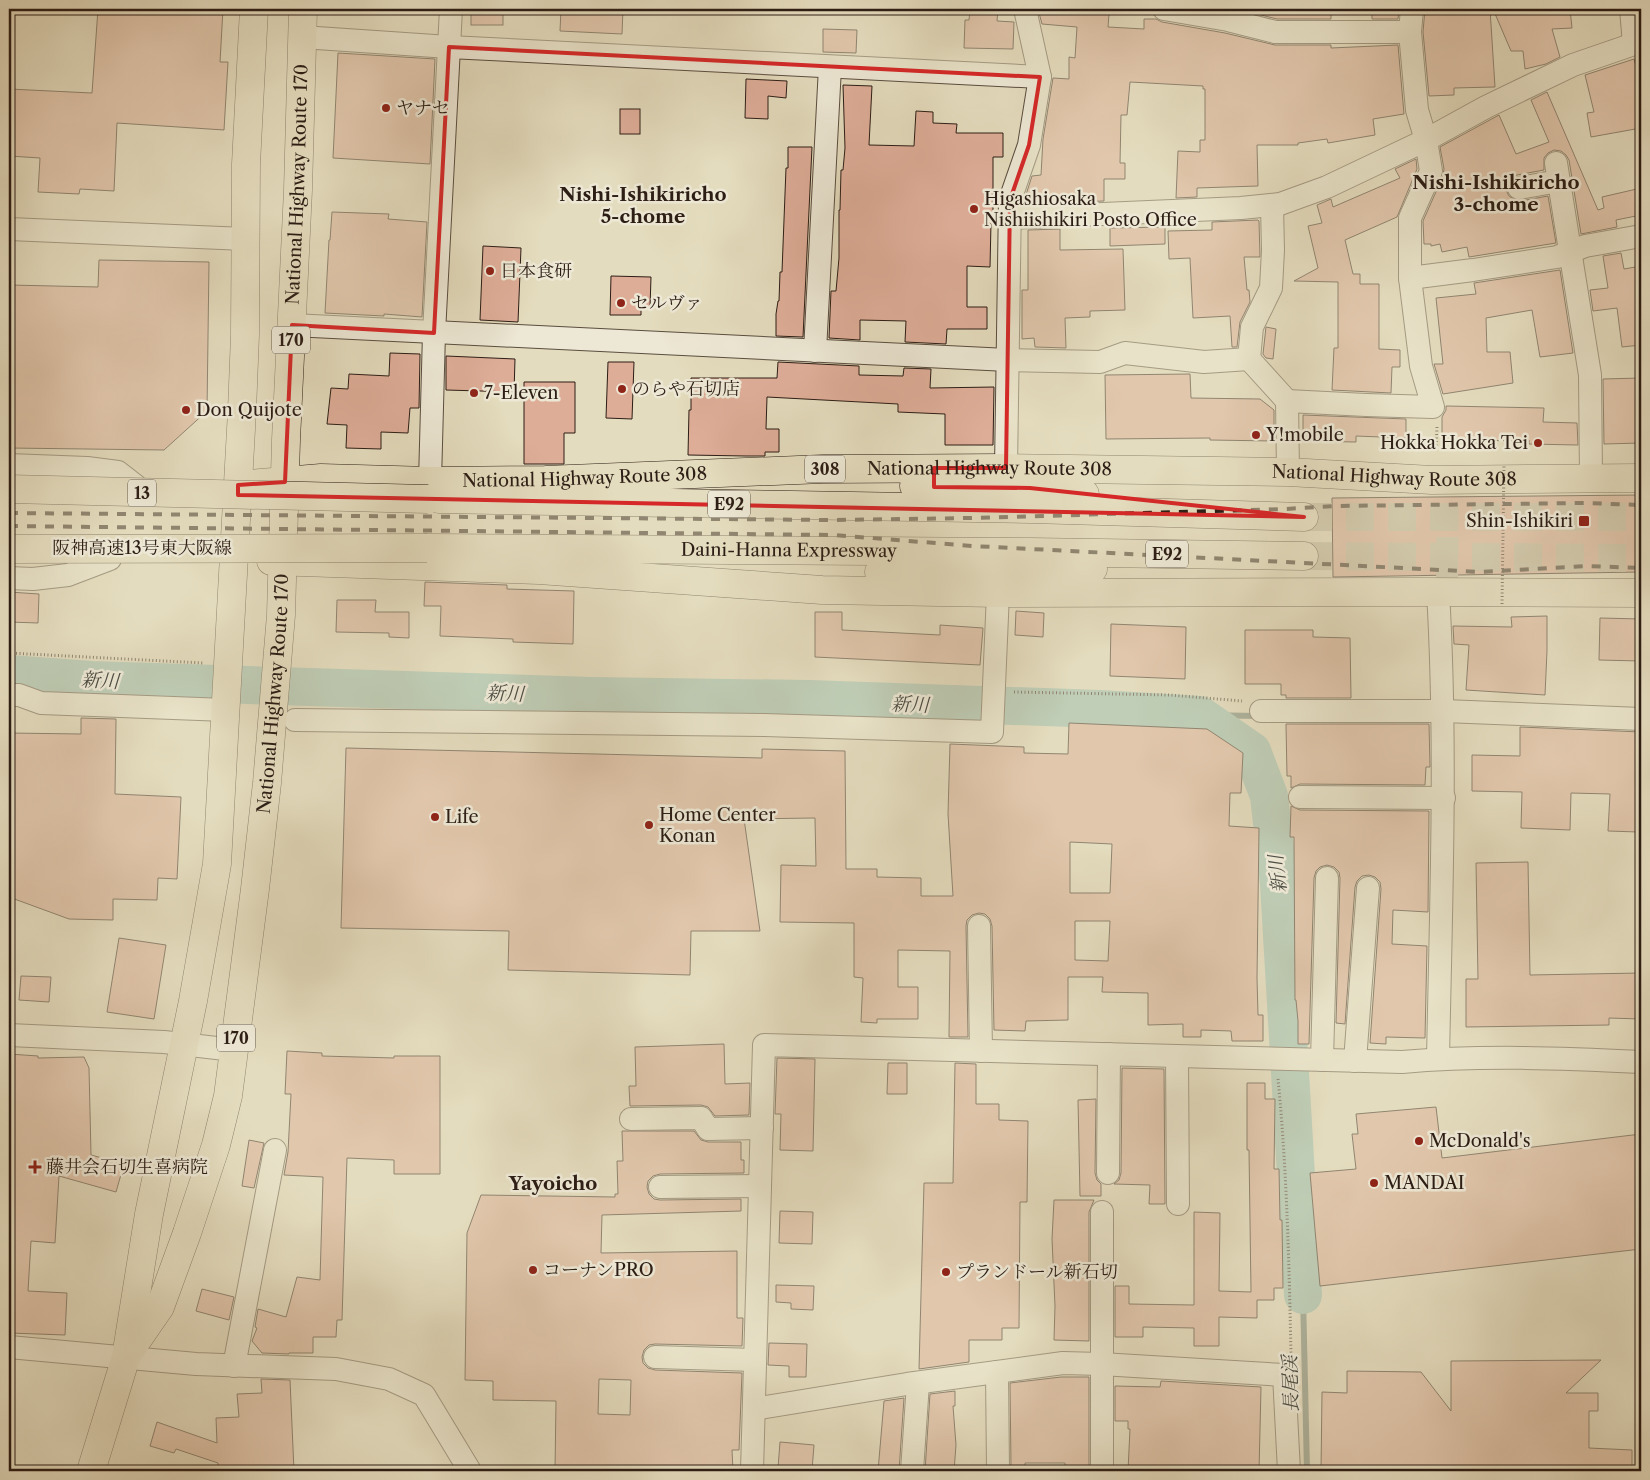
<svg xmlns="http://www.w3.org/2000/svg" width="1650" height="1480" font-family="'Libre Caslon Text','Noto Serif JP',serif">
<rect width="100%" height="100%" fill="#e4dcbe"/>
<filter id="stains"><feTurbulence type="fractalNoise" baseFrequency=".004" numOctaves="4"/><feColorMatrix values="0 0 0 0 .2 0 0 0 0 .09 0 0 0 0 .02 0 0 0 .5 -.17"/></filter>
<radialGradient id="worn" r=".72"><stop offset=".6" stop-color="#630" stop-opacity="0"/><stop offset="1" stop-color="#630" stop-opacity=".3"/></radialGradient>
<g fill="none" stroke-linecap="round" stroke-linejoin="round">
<g stroke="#6b7c72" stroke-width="6">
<polyline points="1200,715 1258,716"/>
<polyline points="1303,1295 1307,1471"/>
</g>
<polyline stroke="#95bcb0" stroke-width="38" points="9,674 92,680 592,696 809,699 1100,709 1200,715 1252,751 1269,796 1279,884 1303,1295"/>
</g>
<g fill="#dead98" stroke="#2c1d15" fill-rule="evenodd">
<polygon points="98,9 223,9 220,62 228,62 224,130 117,123 114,191 80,189 79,194 38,192 40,158 9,156 9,89 92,93"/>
<rect x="471" y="9" width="32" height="16"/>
<polygon points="561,9 623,9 622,34 560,31"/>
<polygon points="970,9 998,9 997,21 1014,22 1013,49 964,48 965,20 969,20"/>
<polygon points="1038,9 1074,9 1074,11 1109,14 1108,27 1144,29 1144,19 1156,19 1162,22 1225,33 1275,45 1331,45 1331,48 1398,45 1404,114 1373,119 1375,135 1328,143 1327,139 1298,143 1298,145 1257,145 1258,186 1197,188 1197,197 1176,198 1178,151 1200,152 1200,140 1205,140 1205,89 1203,89 1203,86 1130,82 1127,115 1121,115 1120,163 1125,163 1125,179 1104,179 1104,201 1023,204 1032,176 1041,175 1043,139 1053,78 1069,79 1069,57 1075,58 1077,27 1042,24"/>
<polygon points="1237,9 1331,9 1331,19 1277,19"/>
<polygon points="1372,9 1399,9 1398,19 1372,19"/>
<polygon points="1425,9 1490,9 1495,87 1454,88 1454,95 1429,96 1423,32"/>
<polygon points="1493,9 1570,9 1572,28 1552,29 1560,57 1546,64 1525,69 1523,51 1511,51"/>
<polygon points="823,29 857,30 856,53 823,52"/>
<polygon points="338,53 435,59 430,164 333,158"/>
<polygon points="1634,59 1641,86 1641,128 1591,137 1587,113 1594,112 1585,75"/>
<polygon points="746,79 787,81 786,98 768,96 768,119 745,118"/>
<polygon points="843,85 872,86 869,145 914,146 916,111 933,112 933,123 957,124 956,133 1003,133 1003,157 993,157 993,211 992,223 991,223 990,267 967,266 967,307 987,307 987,329 947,329 946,344 905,342 906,321 860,320 860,340 829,338 831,291 836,291 839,258 839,210 840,210 841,170 843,170 845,148"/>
<polygon points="1547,92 1598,210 1604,208 1602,197 1641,188 1641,215 1616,220 1617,227 1581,234 1569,160 1566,155 1561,151 1554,150 1548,153 1544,158 1544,170 1517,175 1511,178 1507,183 1506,190 1509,196 1515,200 1521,201 1548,196 1556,243 1469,257 1467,247 1442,252 1440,244 1431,246 1431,244 1424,244 1423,221 1443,176 1444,169 1440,147 1499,115 1516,154 1549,142 1531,100"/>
<rect x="620" y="109" width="20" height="25"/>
<polygon points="788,147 812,147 803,337 776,336 776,314 778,301 779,301 780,272 782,272 786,168 788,168"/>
<polygon points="1416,159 1417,169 1397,217 1345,240 1353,274 1360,274 1360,284 1379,284 1379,349 1400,350 1400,367 1392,367 1391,393 1332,390 1334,348 1338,348 1338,282 1294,281 1318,268 1308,226 1322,223 1317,205 1331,199 1333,207 1400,178 1395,169"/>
<polygon points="332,212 389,214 388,219 427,222 422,317 384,314 384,316 325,313 329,240 330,240"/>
<polygon points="1258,220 1259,221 1260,257 1244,257 1247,290 1249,290 1250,302 1240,322 1237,347 1232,347 1230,316 1193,318 1190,258 1169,259 1168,231 1212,230 1212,222"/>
<polygon points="1165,227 1165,244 1110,246 1110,228"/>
<polygon points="1060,229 1060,250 1123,249 1125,310 1090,311 1090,317 1065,318 1066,348 1035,347 1034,338 1022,339 1022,290 1028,290 1028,230"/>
<polygon points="483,246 521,248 518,322 480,320"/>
<polygon points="1621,253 1624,269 1641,266 1641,345 1622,347 1617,308 1593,311 1590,290 1608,288 1603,256"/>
<polygon points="99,260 209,262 207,411 164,450 9,448 9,285 98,287"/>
<polygon points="1560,270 1573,353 1540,357 1532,310 1486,318 1487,352 1510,352 1513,383 1443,394 1434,364 1443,364 1436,298 1476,294 1474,283"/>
<polygon points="611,276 651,277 650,307 641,306 641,315 610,315"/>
<polygon points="1266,327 1276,329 1273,359 1266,358 1263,354"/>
<polygon points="390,353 420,354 419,408 410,408 408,433 381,432 381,449 346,448 347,425 327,424 331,388 348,389 349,374 389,376"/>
<polygon points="446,356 515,359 514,392 446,390"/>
<polygon points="608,362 634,362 632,419 606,418"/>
<polygon points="778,362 859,366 859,375 903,376 904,368 931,369 930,388 994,387 993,445 945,445 945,414 898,412 898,404 767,397 766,429 779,429 779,452 765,452 765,456 746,456 688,455 689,410 691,410 691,378 777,378"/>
<polygon points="1190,374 1191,398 1260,399 1274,410 1274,441 1210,440 1210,438 1106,439 1105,375"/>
<polygon points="1641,378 1641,443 1604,444 1603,379"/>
<polygon points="524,382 575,382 575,433 564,433 564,464 524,464"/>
<polygon points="1446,406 1544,408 1543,422 1577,423 1578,445 1529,444 1529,440 1477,441 1477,444 1442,443 1442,417 1446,410"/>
<polygon points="1303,415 1406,419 1406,438 1356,436 1356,442 1301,441 1301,432 1303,434"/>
<polygon points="1641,495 1641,572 1333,577 1332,498"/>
<polygon points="425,582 507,585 507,589 574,591 573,644 513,642 513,639 440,636 441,606 424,606"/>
<polygon points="9,592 39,594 38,623 9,622"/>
<polygon points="337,600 376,600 375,612 409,612 409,638 389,637 389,633 336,632"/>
<polygon points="1016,611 1044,613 1043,637 1015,635"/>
<polygon points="815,612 842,612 842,630 940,635 940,625 983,628 980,665 815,657"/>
<polygon points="1547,616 1547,651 1545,695 1466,690 1469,645 1454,644 1453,626 1512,627 1511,617"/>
<polygon points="1600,618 1641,619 1641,661 1599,660"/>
<polygon points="1111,624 1186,627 1185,679 1110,676"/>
<polygon points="1245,630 1313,630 1313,637 1350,638 1351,698 1286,698 1286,695 1281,695 1281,684 1245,684"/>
<polygon points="81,718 116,719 115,794 181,797 177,879 158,878 157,900 113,899 113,920 69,919 9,897 9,733 81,734"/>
<path d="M1069,723L1207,729L1243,753L1241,793H1230L1229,826L1259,828L1257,978L1258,1015H1263V1041H1232L1231,1031L1201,1030V1037H1183V1024L1148,1025V993L1102,992L1103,977H1068V1020L1026,1021L1025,1031L994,1030L992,926L990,919L985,914L979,913L972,915L967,920L966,926L968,1037H949L950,951L898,950V987H918V1019H877V1023L861,1022L863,978L854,977V923L780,922L781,865L816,866L815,818L744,819L760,931H691L690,975L508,970L509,931L341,928L346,748L762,758V749L845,751L846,869H877V877L921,878V896H953L948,814L950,744L1024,747V753L1068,754ZM1070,842L1112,844L1110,893H1070ZM1075,921H1110L1108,961L1075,960Z"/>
<polygon points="1286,724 1429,724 1430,767 1426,767 1425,785 1300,784 1291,788 1291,776 1287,776"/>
<polygon points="1520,727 1641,732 1641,794 1638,832 1608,831 1610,794 1571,793 1570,830 1521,828 1522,792 1472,791 1472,755 1520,756"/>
<polygon points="1291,806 1300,810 1429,811 1428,912 1393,910 1392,944 1427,946 1425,1038 1386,1037 1386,1044 1370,1043 1381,889 1380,882 1375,877 1369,875 1362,876 1357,881 1355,887 1345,1024 1336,1023 1340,878 1339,872 1334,867 1327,865 1320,867 1316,871 1314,878 1309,1044 1298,1044 1298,1021 1296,1000 1295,1000 1294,837 1290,837"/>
<polygon points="1528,862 1530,975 1641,973 1641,1019 1609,1018 1609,1025 1466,1027 1466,979 1478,979 1476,863"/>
<polygon points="119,938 166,945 154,1019 107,1012"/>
<polygon points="21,976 51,977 49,1002 19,1000"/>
<polygon points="724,1044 725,1084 750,1083 749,1115 715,1116 708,1107 701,1105 630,1106 629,1086 636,1086 635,1047"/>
<polygon points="287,1051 322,1053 322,1056 394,1058 394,1056 440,1056 440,1174 394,1174 394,1160 347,1158 342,1320 337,1320 336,1337 313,1337 313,1353 289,1353 289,1354 262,1353 252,1341 257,1328 255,1327 258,1309 286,1317 297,1277 320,1280 323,1177 284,1175 288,1152 291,1094 285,1094"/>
<polygon points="9,1054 38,1056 38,1058 84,1057 89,1068 91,1155 124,1164 116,1192 59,1176 55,1243 31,1241 28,1291 67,1293 65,1335 9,1333 10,1240 9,1240"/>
<polygon points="777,1058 815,1059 813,1151 780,1150 781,1114 775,1114"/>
<polygon points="888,1063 907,1063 907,1094 887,1094"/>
<polygon points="955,1063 976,1064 976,1104 999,1104 999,1120 1028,1121 1027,1202 1020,1202 1019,1328 1002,1328 1002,1340 969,1340 969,1362 919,1369 924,1183 953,1183"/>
<polygon points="1122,1068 1164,1069 1165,1204 1149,1204 1150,1185 1114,1184 1119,1180 1121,1173"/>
<polygon points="1247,1083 1265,1083 1265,1099 1275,1099 1274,1169 1279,1169 1280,1220 1282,1220 1283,1288 1274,1288 1274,1300 1257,1300 1257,1318 1219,1317 1219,1346 1194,1346 1194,1328 1143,1327 1143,1337 1115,1337 1115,1286 1129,1286 1129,1304 1194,1305 1194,1212 1220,1213 1219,1291 1251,1292 1249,1150 1247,1150"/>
<polygon points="1096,1099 1095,1173 1097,1180 1101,1184 1101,1196 1080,1196 1078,1100"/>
<polygon points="1436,1107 1442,1158 1641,1134 1641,1249 1320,1286 1310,1173 1356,1169 1352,1134 1358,1134 1356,1114"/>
<path d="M622,1131H694L701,1140L708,1142H741V1160H744V1173L660,1174L653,1176L648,1181L647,1187L649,1194L654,1199L660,1200L741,1199V1211L602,1215L601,1253L737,1251V1318H743L742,1346L655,1344L649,1345L644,1350L642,1357L643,1363L648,1368L655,1370L742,1373L739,1450H732L733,1471H555L556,1401L493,1400V1381L465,1380L467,1233L481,1195L615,1197V1194H618L617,1161H623ZM599,1379L631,1380L630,1415L598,1414Z"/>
<polygon points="249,1140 264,1143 254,1188 242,1186"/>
<polygon points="1054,1200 1094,1200 1089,1212 1089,1341 1054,1340 1055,1306 1052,1239"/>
<polygon points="780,1211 813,1212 812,1244 779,1243"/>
<polygon points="776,1285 814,1286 813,1310 791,1309 791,1303 776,1302"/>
<polygon points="202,1289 234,1297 229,1320 196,1311"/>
<polygon points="769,1343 807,1344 806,1377 789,1377 789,1366 768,1365"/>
<polygon points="1601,1360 1566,1393 1598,1393 1598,1411 1589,1411 1589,1448 1632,1450 1632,1471 1321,1471 1322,1392 1347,1393 1347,1371 1421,1372 1451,1411 1451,1361"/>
<polygon points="1061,1377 1089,1377 1089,1471 1065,1471 1065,1463 1025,1463 1025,1467 1011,1467 1010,1383"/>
<polygon points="261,1379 290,1380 294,1471 218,1471 218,1463 176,1449 174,1453 150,1446 157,1422 217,1443 216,1418 239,1417 237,1394 262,1393"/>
<polygon points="1161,1381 1261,1387 1259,1471 1128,1471 1130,1429 1128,1429 1128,1421 1115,1421 1115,1386 1160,1387"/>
<polygon points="955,1391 955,1406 953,1406 956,1445 954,1471 925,1471 930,1394"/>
<polygon points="904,1398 899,1471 878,1471 884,1401"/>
<polygon points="780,1442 814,1445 812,1470 778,1468"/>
</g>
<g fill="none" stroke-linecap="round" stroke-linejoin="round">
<polyline stroke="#bfb69c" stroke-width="22" stroke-dasharray="22 11" stroke-linecap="butt" points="1447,592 1448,480"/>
<g stroke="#bfb69c" stroke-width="28" stroke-dasharray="28 14" stroke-linecap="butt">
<polyline points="1304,517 1641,517"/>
<polyline points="1304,556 1641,558"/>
</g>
<g stroke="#5a4d3f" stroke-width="24">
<g id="minor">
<polyline points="1164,9 1228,20 1275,32 1410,32 1417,110 1426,140 1431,171 1410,218 1410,278 1421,366 1433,407 1366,405 1287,401"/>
<polyline points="1631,9 1634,44"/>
<polyline points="1410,32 1412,9"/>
<polyline points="302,37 449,47 1040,77"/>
<polyline points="1556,163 1590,375 1591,477"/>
<polyline points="1519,188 1559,181"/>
<polyline points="1010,218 1241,208 1280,204 1327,187 1426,140 1486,107 1573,65 1634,44 1641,43"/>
<polyline points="9,229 245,239"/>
<polyline points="1410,278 1473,270 1557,257 1585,246 1641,236"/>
<polyline points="292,325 1008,360 1100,362 1125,353 1204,362 1249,359 1287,401 1288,472"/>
<polyline points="815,351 830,67"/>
<polyline points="1249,359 1252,327 1271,288 1273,250 1272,205"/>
<polyline points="9,465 87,468 118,472 136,486"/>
<polyline points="1006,468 1010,200 1029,145 1040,77 1025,9"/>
<polyline points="430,481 434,333 451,9"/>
<polyline points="9,578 33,579 68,575 110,559"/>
<polyline points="9,695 19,695 41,703 226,710"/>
<polyline points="1261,711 1444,711 1641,719"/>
<polyline points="295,720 764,725 992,732 998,593"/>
<polyline points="1300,797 1444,798"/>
<polyline points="979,926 981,1051"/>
<polyline points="9,1035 164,1042 234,1050"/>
<polyline points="1177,1057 1178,1204"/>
<path d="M1438,1059C1441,903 1447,747 1438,592"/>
<polyline points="1322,1060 1327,878"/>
<polyline points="1355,1061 1368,888"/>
<polyline points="631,1119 701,1118 708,1129 762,1128"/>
<polyline points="1108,1173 1109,1054"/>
<polyline points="660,1187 760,1186"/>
<polyline points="9,1347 196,1364 336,1369 389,1379 424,1395 470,1471"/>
<polyline points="655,1357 755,1360"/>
<polyline points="234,1366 275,1150"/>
<polyline points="997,1372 998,1471"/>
<polyline points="754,1409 907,1384 1063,1363 1101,1364 1284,1375 1289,1471"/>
<path d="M752,1471L764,1045L1402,1062C1481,1055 1562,1058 1641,1062"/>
<polyline points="912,1471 918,1383"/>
<polyline points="1102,1471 1102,1212"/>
</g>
</g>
<g stroke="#2c1d15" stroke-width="29">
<g id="highway">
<path id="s1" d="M250,484L321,478L430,481L545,480L823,469L1006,468L1288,472L1432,480L1641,478"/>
<polyline points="914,486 1030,488 1085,494"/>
<polyline points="439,499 1031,509 1304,517"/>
<path id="s2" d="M427,548L1030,552L1304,556"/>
<polyline points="271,561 539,570 822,590 998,593 1423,592 1641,593"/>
<polyline points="879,572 1030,573 1093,569"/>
<path id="s3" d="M131,1349L160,1307L187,1233L216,1145L228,1096L255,889L267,783L281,615L286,440L298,190L303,9"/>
<polyline points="91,1471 126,1357 149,1214 193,1001 217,864 242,411 245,335 246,164 254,9"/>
</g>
</g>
<g stroke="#2c1d15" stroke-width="3" stroke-dasharray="1 2.5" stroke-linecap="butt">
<polyline points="1436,449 1437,427"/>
<polyline points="9,653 203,663"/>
<polyline points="1014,692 1170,695 1242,701"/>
<path d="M1278,1079C1287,1171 1289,1263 1291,1355"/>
</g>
<use href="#minor" stroke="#ede8d5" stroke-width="22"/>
<use href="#highway" stroke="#e4dcbe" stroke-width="28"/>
<g stroke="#2c1d15" stroke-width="4" stroke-dasharray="9 9" stroke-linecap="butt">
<polyline points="9,513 833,520 971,518 1285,509 1336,506 1585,503 1641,505"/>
<polyline points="9,526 833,535 973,546 1480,572 1586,566 1641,568"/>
</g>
<g stroke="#2c1d15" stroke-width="29" stroke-linecap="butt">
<g id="highway-bridge">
<polyline points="9,489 428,499"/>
<polyline points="9,549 427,548"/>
</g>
</g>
<polyline stroke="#2c1d15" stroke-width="3" stroke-dasharray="1 2.5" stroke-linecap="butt" points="1502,604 1504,464"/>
<use href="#highway-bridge" stroke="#e4dcbe" stroke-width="28"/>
</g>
<path d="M0 0H1650V1480H0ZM449,47L1040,77L1029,145L1010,200L1006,468H934V487L1030,488L1304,517L238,495V485L285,482L292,325L434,333Z" fill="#e4dcbe" fill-opacity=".55" fill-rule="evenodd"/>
<path fill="none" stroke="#d62828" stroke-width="4" stroke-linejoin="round" d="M449,47L1040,77L1029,145L1010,200L1006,468H934V487L1030,488L1304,517L238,495V485L285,482L292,325L434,333Z"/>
<g fill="#8f2418" stroke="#ede8d5" stroke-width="2">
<circle cx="386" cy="108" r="5"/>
<circle cx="974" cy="209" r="5"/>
<circle cx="490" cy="271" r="5"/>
<circle cx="621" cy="303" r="5"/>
<circle cx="622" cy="389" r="5"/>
<circle cx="474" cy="393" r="5"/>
<circle cx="186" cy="410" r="5"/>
<circle cx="1256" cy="435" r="5"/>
<circle cx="1538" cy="443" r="5"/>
<rect x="1578" y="515" width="12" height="12" rx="2.5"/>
<circle cx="435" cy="817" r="5"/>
<circle cx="649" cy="825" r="5"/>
<circle cx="1419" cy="1141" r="5"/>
<path d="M32.5 1159.5h5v5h5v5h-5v5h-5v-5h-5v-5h5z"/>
<circle cx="1374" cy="1183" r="5"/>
<circle cx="533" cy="1270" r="5"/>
<circle cx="946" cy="1272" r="5"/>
</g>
<g text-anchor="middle" stroke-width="5" stroke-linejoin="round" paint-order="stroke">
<g fill="#ede8d5" stroke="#665a4f" stroke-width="1">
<rect x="272" y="326.5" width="38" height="27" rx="4"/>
<rect x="805" y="455.5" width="40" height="27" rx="4"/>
<rect x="128" y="479.5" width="28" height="27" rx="4"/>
<rect x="708" y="490.5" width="42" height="27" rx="4"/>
<rect x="1146" y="540.5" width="42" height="27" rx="4"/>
<rect x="217" y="1024.5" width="38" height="27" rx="4"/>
</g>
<g font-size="16" font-weight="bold" fill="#2c1d15">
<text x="291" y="346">170</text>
<text x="825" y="475">308</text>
<text x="142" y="499">13</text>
<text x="729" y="510">E92</text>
<text x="1167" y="560">E92</text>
<text x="236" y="1044">170</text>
</g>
<g font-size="18" fill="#2c1d15" stroke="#ede8d5" text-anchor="start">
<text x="396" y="114">ヤナセ</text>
<text x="984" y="205">Higashiosaka<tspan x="984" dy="21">Nishiishikiri Posto Office</tspan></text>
<text x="500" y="277">日本食研</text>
<text x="631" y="309">セルヴァ</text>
<text x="632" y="395">のらや石切店</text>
<text x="484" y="399">7-Eleven</text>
<text x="196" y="416">Don Quijote</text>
<text x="1266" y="441">Y!mobile</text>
<text x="1528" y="449" text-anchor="end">Hokka Hokka Tei</text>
<text x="1573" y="527" text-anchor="end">Shin-Ishikiri</text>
<text x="659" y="821">Home Center<tspan x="659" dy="21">Konan</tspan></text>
<text x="445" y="823">Life</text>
<text x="1429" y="1147">McDonald's</text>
<text x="46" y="1173">藤井会石切生喜病院</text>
<text x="1384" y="1189">MANDAI</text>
<text x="543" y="1276">コーナンPRO</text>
<text x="956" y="1278">プランドール新石切</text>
</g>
<g font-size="18" fill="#2c1d15" stroke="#ede8d5">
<text dy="6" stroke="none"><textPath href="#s3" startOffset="1188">National Highway Route 170</textPath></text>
<text dy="6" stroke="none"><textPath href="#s1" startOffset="740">National Highway Route 308</textPath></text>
<text dy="6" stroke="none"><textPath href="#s1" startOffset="1145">National Highway Route 308</textPath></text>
<text dy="6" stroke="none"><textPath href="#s1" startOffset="335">National Highway Route 308</textPath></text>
<text x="142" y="554">阪神高速13号東大阪線</text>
<text dy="6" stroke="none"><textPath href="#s2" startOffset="362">Daini-Hanna Expressway</textPath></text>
<text dy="6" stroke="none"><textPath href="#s3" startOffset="678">National Highway Route 170</textPath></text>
</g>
<g font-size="19" font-weight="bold" fill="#2c1d15" stroke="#ede8d5">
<text x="1496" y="189">Nishi-Ishikiricho<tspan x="1496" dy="22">3-chome</tspan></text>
<text x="643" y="201">Nishi-Ishikiricho<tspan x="643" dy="22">5-chome</tspan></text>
<text x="553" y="1190">Yayoicho</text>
</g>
<g font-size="19" font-style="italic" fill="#4c4d44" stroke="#ede8d5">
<text transform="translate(100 680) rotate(3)" y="7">新川</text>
<text transform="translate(505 693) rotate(2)" y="7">新川</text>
<text transform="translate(910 704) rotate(2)" y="7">新川</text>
<text transform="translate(1277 874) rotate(-96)" y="7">新川</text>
<text transform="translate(1290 1384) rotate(-92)" y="7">長尾渓</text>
</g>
</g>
<rect width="1650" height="1480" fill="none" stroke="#e4dcbe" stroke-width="30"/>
<rect x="10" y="10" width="1630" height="1460" fill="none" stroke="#2c1d15" stroke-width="2.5"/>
<rect x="15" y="15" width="1620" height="1450" fill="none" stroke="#2c1d15"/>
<rect width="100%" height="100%" filter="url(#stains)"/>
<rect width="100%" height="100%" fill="url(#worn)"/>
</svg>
